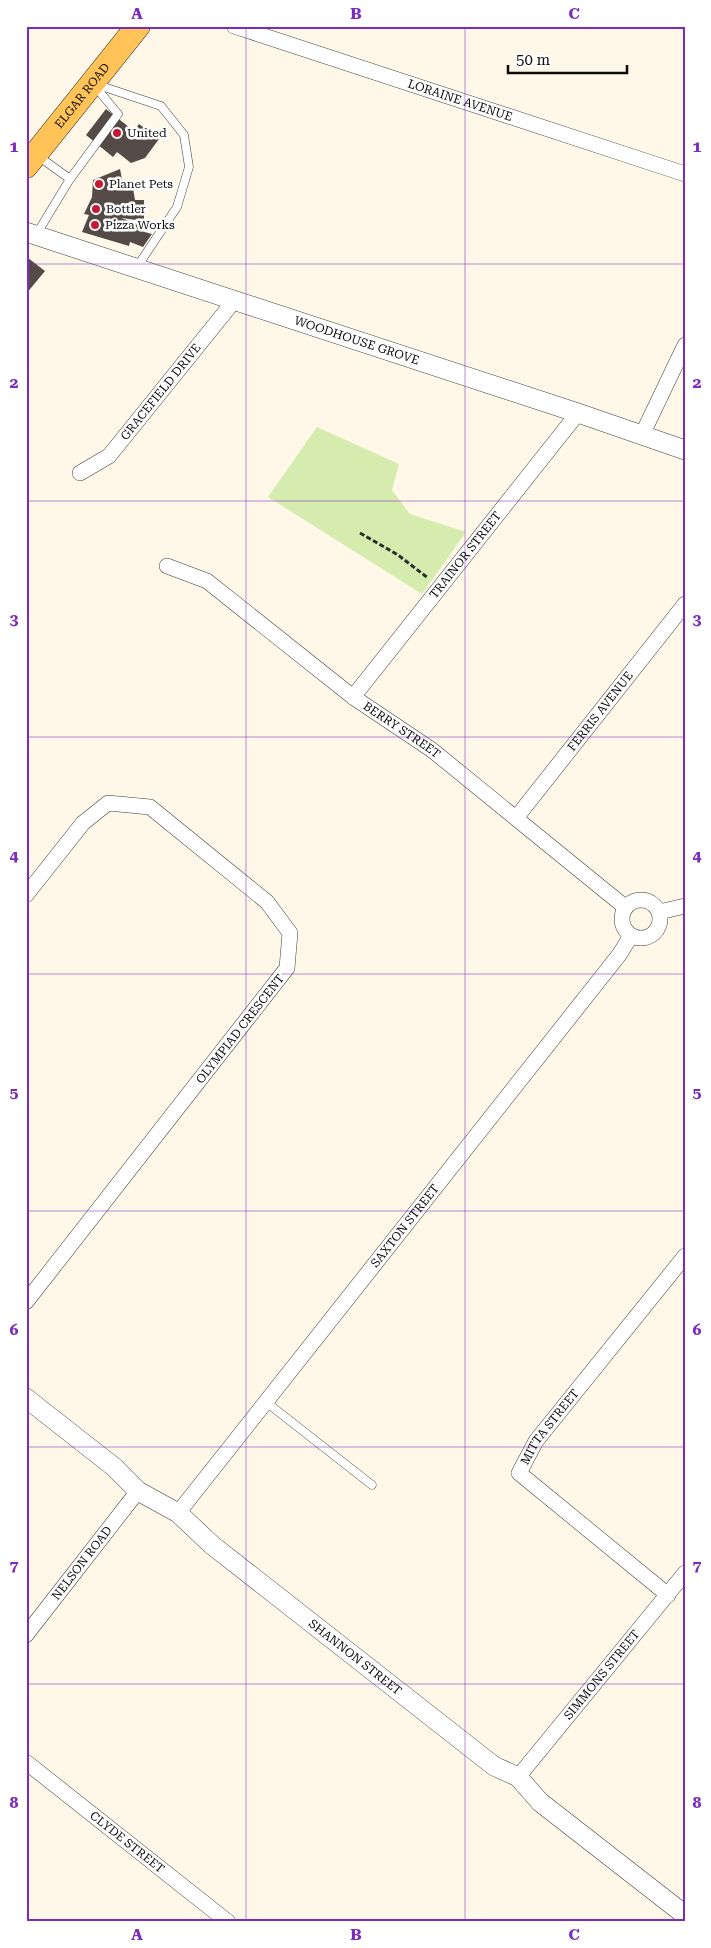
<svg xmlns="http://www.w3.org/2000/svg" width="711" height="1948" font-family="'Roboto Serif',serif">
<rect width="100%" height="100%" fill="#fff8e8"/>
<polygon fill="#d6ecaf" points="317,427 399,464 392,490 410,514 466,532 422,594 268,497"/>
<g fill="#544a46">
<polygon points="106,109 134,131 139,124 159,139 145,158 131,163 117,152 113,157 86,135"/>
<polygon points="120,169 123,184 132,182 135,200 144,200 144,221 121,218 140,225 137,230 152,234 143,247 130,242 129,246 82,232 89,215 84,214 92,197 93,180"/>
<polygon points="28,258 45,271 26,294 26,260"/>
</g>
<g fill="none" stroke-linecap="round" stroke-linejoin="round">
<g stroke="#3e3e3e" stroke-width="9">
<g id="service">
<polyline points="95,84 161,106 184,135 189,167 177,207 137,267"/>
<polyline points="70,179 118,114 94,85"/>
<polyline points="36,235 70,179 38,156"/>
<polyline points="266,1402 372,1485"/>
</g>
</g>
<g stroke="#3e3e3e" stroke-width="16">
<g id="minor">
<path id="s1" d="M234,26L685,174"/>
<polyline points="642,435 685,345"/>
<path id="s2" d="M80,473L109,456L234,301"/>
<path id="s3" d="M167,566L207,581L353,697L432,750L625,907"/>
<path id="s4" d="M353,697L578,413"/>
<path id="s5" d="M516,818L685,604"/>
<polyline points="26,895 83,823 108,803 150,807 267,902 290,933 287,968 26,1302"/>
<circle cx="641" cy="919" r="19"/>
<polyline points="659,912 685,906"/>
<path id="s6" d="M178,1513L619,955L631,936"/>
<path id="s7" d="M668,1595L519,1473L536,1441L685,1256"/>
<path id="s8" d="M26,1635L138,1491"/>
<path id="s9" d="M26,1762L228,1922"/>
<path id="s10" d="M518,1777L685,1573"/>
</g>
</g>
<g stroke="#3e3e3e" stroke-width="20">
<g id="tertiary">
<path id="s11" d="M26,232L578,413L685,450"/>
<path id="s12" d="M26,1398L114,1467L138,1491L178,1513L212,1545L494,1766L518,1777L540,1802L685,1915"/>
</g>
</g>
<g stroke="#1c1c1c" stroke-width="25">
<g id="primary">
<path id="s13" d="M26,166L138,26"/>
</g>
</g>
<polyline stroke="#2d2d2d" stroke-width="3" stroke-dasharray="5 2.5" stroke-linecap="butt" points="360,533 398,555 428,578"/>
<use href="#service" stroke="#fff" stroke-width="8"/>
<use href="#minor" stroke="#fff" stroke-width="15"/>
<use href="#tertiary" stroke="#fff" stroke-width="19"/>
<use href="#primary" stroke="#ffc358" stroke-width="24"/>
</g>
<path fill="none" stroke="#7b2cbf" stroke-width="1" stroke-opacity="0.55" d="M246,26V1922M465,26V1922M26,264H685M26,501H685M26,737H685M26,974H685M26,1211H685M26,1447H685M26,1684H685"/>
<g fill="#c41935" stroke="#fff" stroke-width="2">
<circle cx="117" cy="133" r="5"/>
<circle cx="99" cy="184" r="5"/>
<circle cx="96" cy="209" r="5"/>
<circle cx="95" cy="225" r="5"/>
</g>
<g text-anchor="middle" stroke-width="5" stroke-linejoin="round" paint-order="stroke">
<g font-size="12" fill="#0b0b0b" stroke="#fff">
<text dy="4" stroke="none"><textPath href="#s13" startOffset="90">ELGAR ROAD</textPath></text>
<text dy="4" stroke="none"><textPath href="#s1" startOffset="238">LORAINE AVENUE</textPath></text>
<text dy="4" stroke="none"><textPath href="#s11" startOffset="348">WOODHOUSE GROVE</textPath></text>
<text dy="4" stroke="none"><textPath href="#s2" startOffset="116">GRACEFIELD DRIVE</textPath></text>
<text dy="4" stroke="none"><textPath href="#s4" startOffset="181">TRAINOR STREET</textPath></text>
<text dy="4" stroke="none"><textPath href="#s5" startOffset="136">FERRIS AVENUE</textPath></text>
<text dy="4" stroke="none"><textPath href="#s3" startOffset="288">BERRY STREET</textPath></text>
<text transform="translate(240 1029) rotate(-52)" y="4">OLYMPIAD CRESCENT</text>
<text dy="4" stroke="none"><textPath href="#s6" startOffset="366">SAXTON STREET</textPath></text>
<text dy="4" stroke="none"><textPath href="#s7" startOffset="248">MITTA STREET</textPath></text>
<text dy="4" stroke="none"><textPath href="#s8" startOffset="91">NELSON ROAD</textPath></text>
<text dy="4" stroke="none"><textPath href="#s12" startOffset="420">SHANNON STREET</textPath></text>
<text dy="4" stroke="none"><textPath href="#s10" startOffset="132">SIMMONS STREET</textPath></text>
<text dy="4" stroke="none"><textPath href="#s9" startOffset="129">CLYDE STREET</textPath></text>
</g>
<g font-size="12" fill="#0b0b0b" stroke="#fff" text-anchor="start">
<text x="127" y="137">United</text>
<text x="109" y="188">Planet Pets</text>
<text x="106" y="213">Bottler</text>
<text x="105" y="229">Pizza Works</text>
</g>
</g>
<rect width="711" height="1948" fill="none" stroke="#ffffff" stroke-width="55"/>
<path d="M508 65v8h119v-8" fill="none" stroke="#0b0b0b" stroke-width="2.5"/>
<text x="516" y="65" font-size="15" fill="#0b0b0b" stroke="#ffffff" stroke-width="4" paint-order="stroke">50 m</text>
<rect x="28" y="28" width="656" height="1892" fill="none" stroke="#7b2cbf" stroke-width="2"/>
<g font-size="16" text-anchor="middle" font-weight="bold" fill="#7b2cbf">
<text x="137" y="19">A</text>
<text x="356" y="19">B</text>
<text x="574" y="19">C</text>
<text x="14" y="152">1</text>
<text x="697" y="152">1</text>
<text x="14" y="388">2</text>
<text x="697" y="388">2</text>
<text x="14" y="625">3</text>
<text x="697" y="625">3</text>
<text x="14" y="861">4</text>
<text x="697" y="861">4</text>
<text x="14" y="1098">5</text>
<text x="697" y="1098">5</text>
<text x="14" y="1335">6</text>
<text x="697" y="1335">6</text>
<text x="14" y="1571">7</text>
<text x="697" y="1571">7</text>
<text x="14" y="1808">8</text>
<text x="697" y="1808">8</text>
<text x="137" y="1940">A</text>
<text x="356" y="1940">B</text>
<text x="574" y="1940">C</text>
</g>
</svg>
